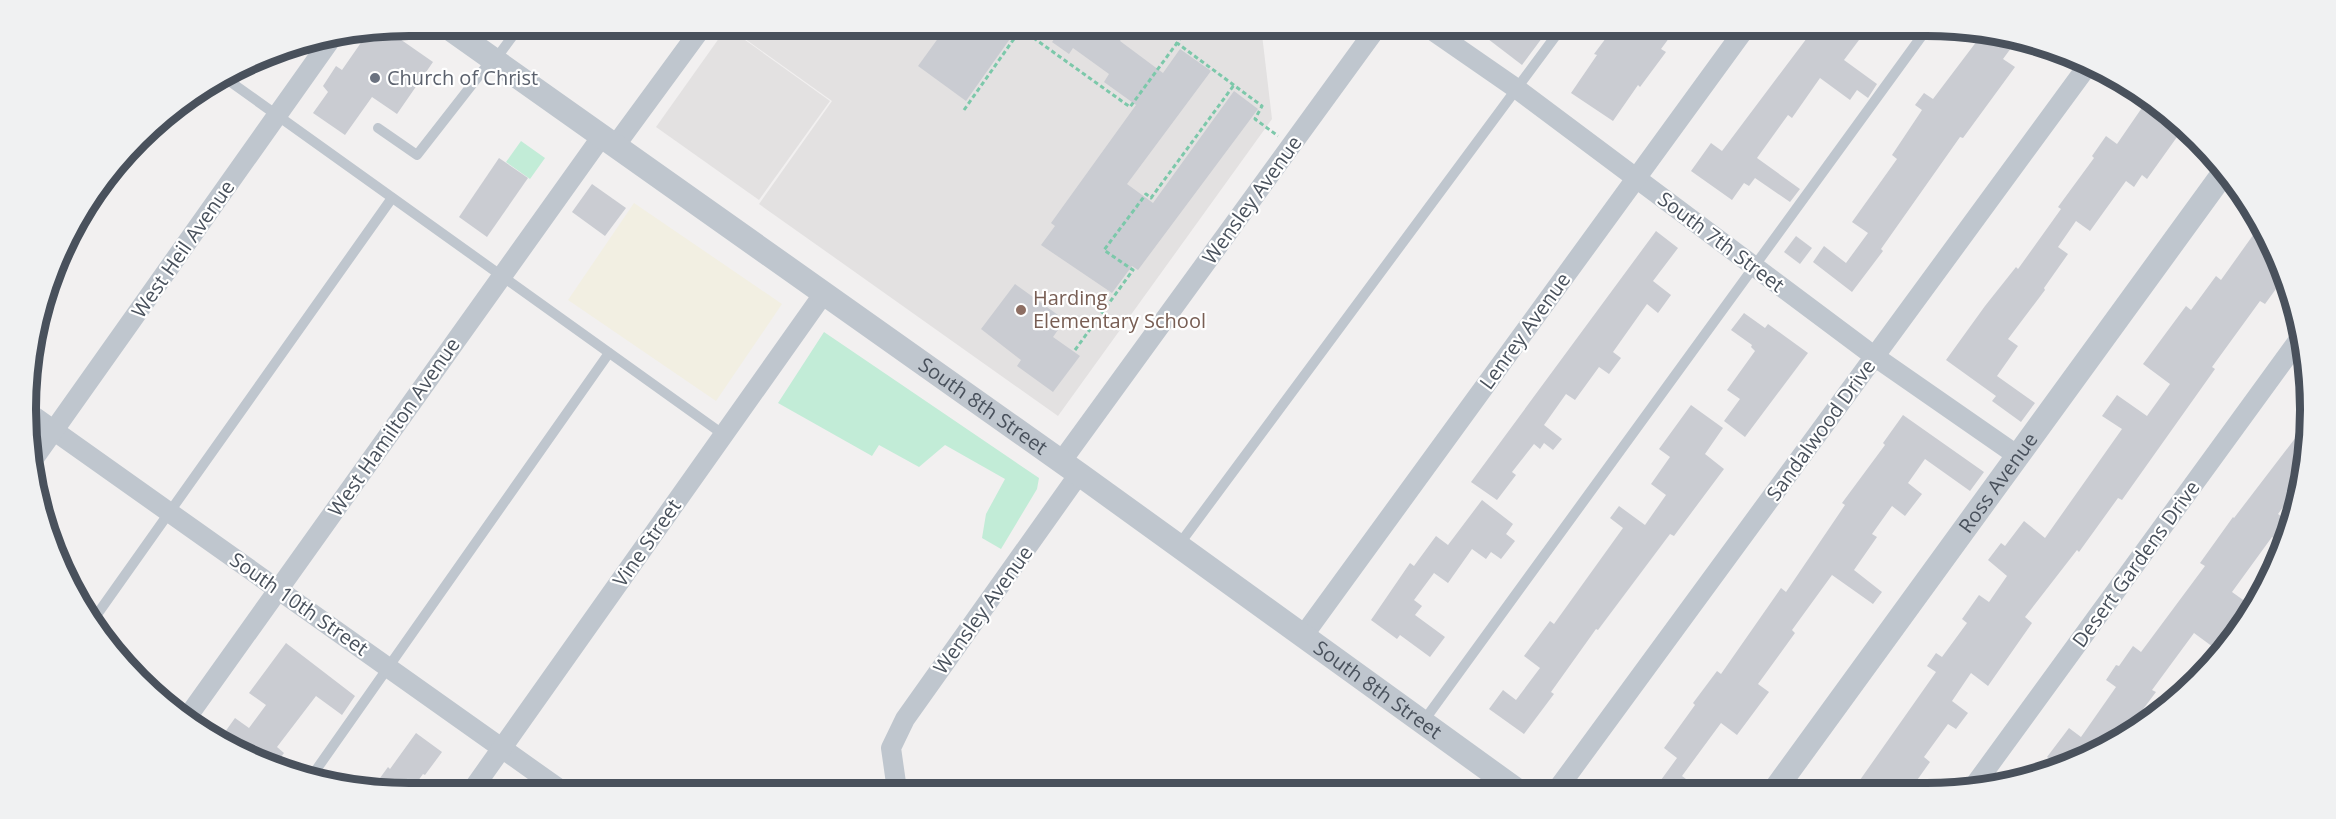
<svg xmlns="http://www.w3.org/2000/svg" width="2336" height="819" font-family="'Open Sans',sans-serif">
<rect width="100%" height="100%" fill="#f2f0f0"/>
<g fill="#e3e1e1">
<polygon points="727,26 1261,26 1272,119 1058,416 759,204 832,101"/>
<polygon points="727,27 830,101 759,200 656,127"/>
</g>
<g fill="#c2ecd7">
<polygon points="521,141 545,158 530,179 506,162"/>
<polygon points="824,332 1039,478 1037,489 1001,549 982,538 986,514 1005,479 945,445 919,467 879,445 872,456 778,403"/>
</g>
<polygon fill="#f2efe2" points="634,203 782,304 716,401 568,300"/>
<g fill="#caccd2">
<polygon points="947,26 1019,26 966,101 918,66"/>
<polygon points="1064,26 1118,26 1126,31 1120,41 1163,73 1180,49 1211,71 1127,184 1153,203 1234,91 1258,109 1138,270 1132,266 1112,293 1041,245 1055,226 1051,223 1136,105 1104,82 1109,74 1073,48 1069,54 1052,42"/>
<polygon points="1471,26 1551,26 1522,65"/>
<polygon points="1615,26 1678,26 1661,49 1666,52 1640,87 1638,85 1613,121 1571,93 1597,55 1594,54"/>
<polygon points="1816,26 1856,26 1865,32 1844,60 1877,84 1868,98 1857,90 1850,100 1820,78 1792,118 1788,115 1757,158 1800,189 1790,202 1755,178 1749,186 1744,183 1732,200 1691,171 1711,143 1722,151"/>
<polygon points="387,30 433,62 397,114 372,97 345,135 313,113 328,92 323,86 336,66 342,70 367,34"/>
<polygon points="1983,33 2003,36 2014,44 2003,59 2015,67 1963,138 1960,137 1881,249 1883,251 1852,292 1813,262 1824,246 1846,263 1868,233 1852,222 1897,159 1892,155 1922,110 1915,105 1924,93 1933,99"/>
<polygon points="2148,99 2160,105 2182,130 2147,179 2142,175 2134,187 2126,181 2090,231 2076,221 2058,247 2068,254 2044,288 2045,290 2008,339 2018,346 1997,376 2035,403 2021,422 1992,401 1996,396 1946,360 1985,306 2016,267 2018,269 2061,209 2058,207 2094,158 2092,156 2106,136 2117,144"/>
<polygon points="499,158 528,178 487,237 459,217"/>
<polygon points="592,184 626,208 605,236 572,212"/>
<polygon points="2261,224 2281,282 2265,304 2260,301 2212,367 2215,369 2122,500 2118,498 2079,552 2077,550 2025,617 2032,623 1988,686 1971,673 1952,701 1968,713 1956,729 1948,724 1924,757 1930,762 1910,790 1875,790 1860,780 1936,672 1927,666 1936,653 1942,657 1967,623 1962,619 1979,595 1989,602 2007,576 1988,560 2001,543 2005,546 2024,521 2045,538 2122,429 2102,416 2117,395 2147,416 2170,384 2143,364 2186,306 2191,310 2216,276 2221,280"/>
<polygon points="1656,231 1678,248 1653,281 1671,295 1658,313 1647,304 1613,352 1621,358 1609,374 1599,367 1575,400 1566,394 1544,425 1562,439 1553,450 1544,443 1540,449 1534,444 1512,472 1516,475 1497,500 1471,482"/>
<polygon points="1796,236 1812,248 1800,264 1784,252"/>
<polygon points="1015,284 1065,320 1053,337 1080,356 1053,392 1017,366 1021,360 981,329"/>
<polygon points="1744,313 1765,328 1768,324 1808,353 1745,437 1724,421 1740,399 1727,390 1755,351 1751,347 1752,345 1731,330"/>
<polygon points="1691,405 1723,428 1705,454 1724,469 1674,536 1670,534 1598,630 1596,629 1551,692 1554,694 1524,734 1489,709 1503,690 1516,700 1540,668 1524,656 1550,621 1554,624 1623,528 1610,518 1619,506 1645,525 1666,495 1651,484 1670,457 1659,449"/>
<polygon points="1903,415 1984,472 1970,491 1925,459 1908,483 1922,494 1905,516 1892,506 1872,534 1877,537 1854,570 1882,592 1873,604 1832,575 1792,630 1795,633 1758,684 1769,692 1737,735 1721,723 1682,776 1702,791 1653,791 1677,758 1664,748 1695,705 1693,703 1717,671 1721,674 1781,588 1786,592 1845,505 1842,503 1885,445 1883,443"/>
<polygon points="2303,428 2299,486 2278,514 2291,524 2283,545 2272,537 2232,592 2246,602 2213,647 2194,633 2152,690 2156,692 2141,712 2150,718 2096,754 2041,771 2050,759 2047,757 2069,728 2081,737 2116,687 2106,680 2116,665 2119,666 2133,646 2141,652 2205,566 2200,563 2233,517 2234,518"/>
<polygon points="1482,500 1513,524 1506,534 1515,541 1501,559 1491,552 1486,559 1472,549 1448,583 1434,573 1414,600 1422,606 1415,615 1445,637 1430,657 1400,635 1397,639 1371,620 1410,563 1414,566 1436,536 1448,545"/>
<polygon points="286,643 355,696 342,715 316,696 277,747 284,753 275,765 220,739 235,718 249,728 266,705 249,693"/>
<polygon points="416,733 442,752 425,775 423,774 409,793 372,789 388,767 390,769"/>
</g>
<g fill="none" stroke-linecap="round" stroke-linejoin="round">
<g stroke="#7cc8aa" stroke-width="3" stroke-dasharray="4.5 3" stroke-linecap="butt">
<polyline points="1179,26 1186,31 1177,43 1262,106 1255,119 1278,136"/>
<polyline points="1021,29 1130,107 1177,43"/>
<polyline points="964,110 1023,26"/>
<polyline points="1075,350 1133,270 1104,250 1146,194 1151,198 1234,85"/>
</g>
<g stroke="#bfc6ce" stroke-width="10">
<polyline points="495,60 520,26"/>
<polyline points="225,78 724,435"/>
<polyline points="378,128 417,155 492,59"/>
<polyline points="1178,546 1563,26"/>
<polyline points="91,623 392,198"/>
<polyline points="1423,722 1929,26"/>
<polyline points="309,780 609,353"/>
</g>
<g stroke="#bfc6ce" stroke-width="20">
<polyline points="1426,26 1517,89 1874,356 2018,456"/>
<polyline points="615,146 703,26"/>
<polyline points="32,415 565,793"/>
<polyline points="35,457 329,42"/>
<polyline points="1061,462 1378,26"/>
<polyline points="1303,636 1747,26"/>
<polyline points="186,719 602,136"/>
<polyline points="1971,790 2300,338"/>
<polyline points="1556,791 2086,68"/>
<polyline points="902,792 896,783 891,748 905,719 1079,474"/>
<polyline points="470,793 824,293"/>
</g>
<g stroke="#bfc6ce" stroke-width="24">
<path id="s1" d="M446,26L1079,474L1518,791"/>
<path id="s2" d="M1774,791L2222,175"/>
</g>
</g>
<circle fill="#6b7280" stroke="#fff" stroke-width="2" cx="375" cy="78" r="6"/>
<circle fill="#8d6e63" stroke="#fff" stroke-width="2" cx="1021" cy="310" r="6"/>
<g text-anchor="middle" stroke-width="4.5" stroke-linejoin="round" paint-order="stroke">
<g font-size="20" fill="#5b616d" stroke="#fff" text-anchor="start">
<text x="387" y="85">Church of Christ</text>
</g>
<g font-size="20" fill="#49515c" stroke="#fff">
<text transform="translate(1252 200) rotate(-54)" y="7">Wensley Avenue</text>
<text transform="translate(1721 242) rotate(37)" y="7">South 7th Street</text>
<text transform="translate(183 249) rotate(-55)" y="7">West Heil Avenue</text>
<text transform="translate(1525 331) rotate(-54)" y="7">Lenrey Avenue</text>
<text dy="7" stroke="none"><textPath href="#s1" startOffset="658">South 8th Street</textPath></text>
<text transform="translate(394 427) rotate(-55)" y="7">West Hamilton Avenue</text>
<text transform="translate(1821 430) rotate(-54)" y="7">Sandalwood Drive</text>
<text dy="7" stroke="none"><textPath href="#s2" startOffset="381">Ross Avenue</textPath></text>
<text transform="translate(647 543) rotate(-55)" y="7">Vine Street</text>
<text transform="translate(2136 564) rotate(-54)" y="7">Desert Gardens Drive</text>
<text transform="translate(299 604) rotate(35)" y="7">South 10th Street</text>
<text transform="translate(983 610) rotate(-54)" y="7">Wensley Avenue</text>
<text dy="7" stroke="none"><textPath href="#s1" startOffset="1144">South 8th Street</textPath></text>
</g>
<g font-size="20" fill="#785e54" stroke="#fff" text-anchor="start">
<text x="1033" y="305">Harding<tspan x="1033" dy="23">Elementary School</tspan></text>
</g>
</g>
<path d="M0 0H2336V819H0ZM409 36H1927A373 373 0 0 1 2300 409V410A373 373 0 0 1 1927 783H409A373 373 0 0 1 36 410V409A373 373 0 0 1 409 36Z" fill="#f0f1f2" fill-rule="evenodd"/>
<path fill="none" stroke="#49515c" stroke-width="8" d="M409 36H1927A373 373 0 0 1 2300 409V410A373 373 0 0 1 1927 783H409A373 373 0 0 1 36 410V409A373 373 0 0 1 409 36Z"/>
</svg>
